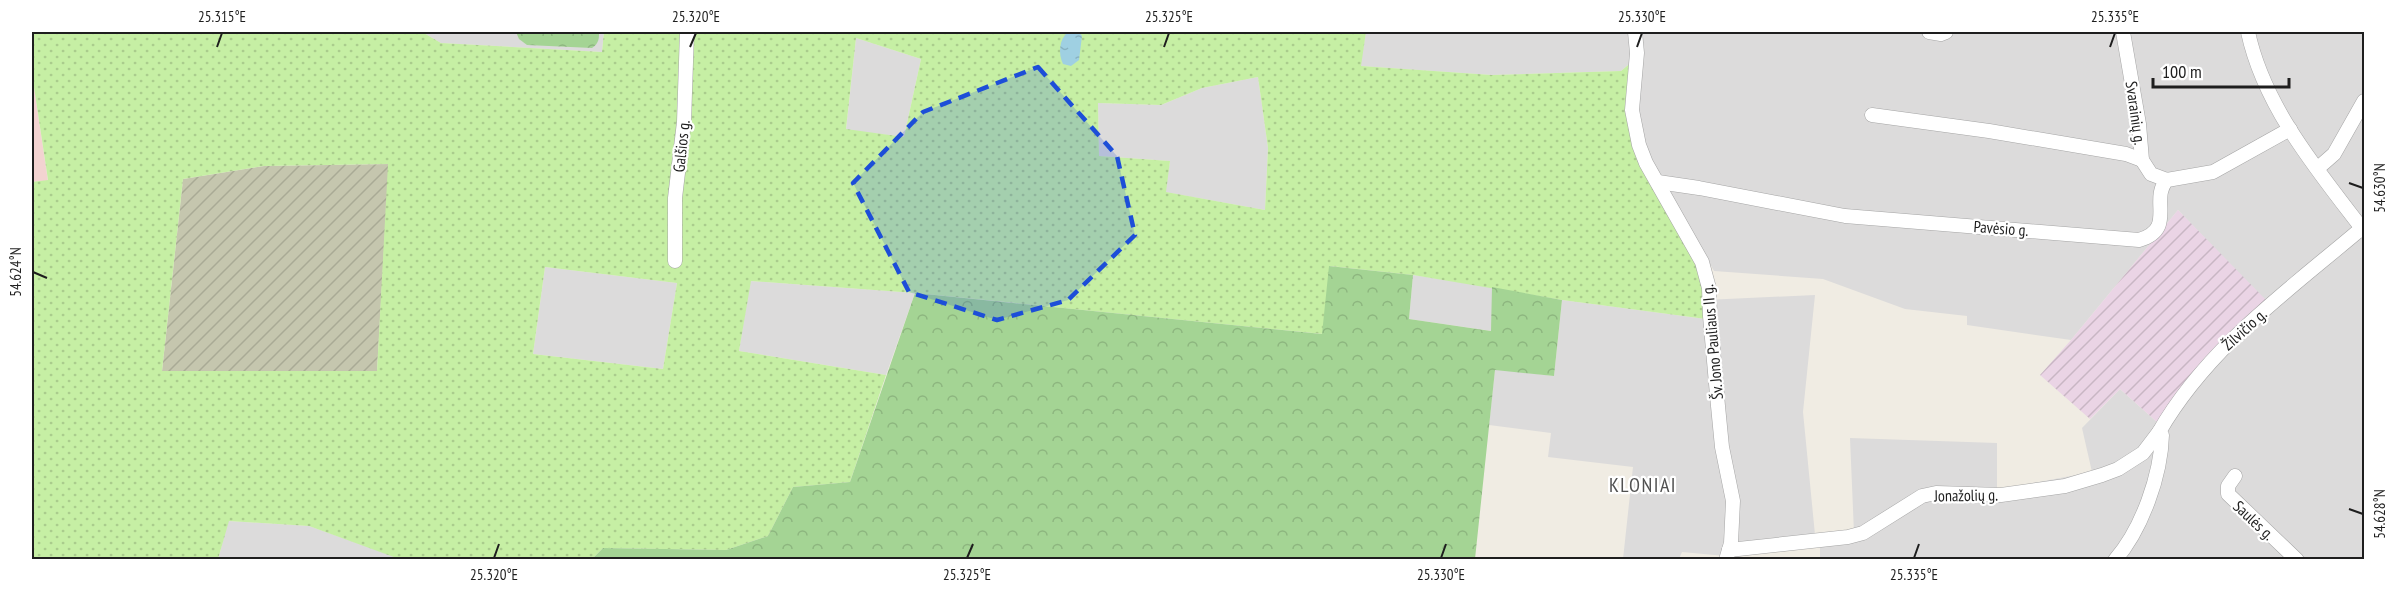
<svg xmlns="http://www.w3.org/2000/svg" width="2396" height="591" font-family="'PT Sans Narrow',sans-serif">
<defs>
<pattern id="industrial-furrows" width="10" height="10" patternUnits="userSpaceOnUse" patternTransform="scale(1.5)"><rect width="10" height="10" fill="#ead4e5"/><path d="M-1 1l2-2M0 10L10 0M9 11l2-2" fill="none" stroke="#c8b6c4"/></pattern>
<pattern id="construction-furrows" width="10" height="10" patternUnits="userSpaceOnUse" patternTransform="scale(1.5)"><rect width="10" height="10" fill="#c5c6ae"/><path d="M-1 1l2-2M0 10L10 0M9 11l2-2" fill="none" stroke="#a9aa95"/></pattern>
<pattern id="grass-dots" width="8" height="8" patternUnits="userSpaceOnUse" patternTransform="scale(1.5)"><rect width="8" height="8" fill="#c6efa4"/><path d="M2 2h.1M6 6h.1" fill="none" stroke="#aacc8d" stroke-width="1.8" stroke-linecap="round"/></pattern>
<pattern id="forest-crowns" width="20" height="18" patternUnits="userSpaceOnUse" patternTransform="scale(1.5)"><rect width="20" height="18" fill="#a4d494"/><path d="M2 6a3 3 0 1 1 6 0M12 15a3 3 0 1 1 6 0" fill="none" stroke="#8db67f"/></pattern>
<pattern id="water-ripples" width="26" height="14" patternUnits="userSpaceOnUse" patternTransform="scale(1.5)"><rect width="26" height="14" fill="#9fd0e2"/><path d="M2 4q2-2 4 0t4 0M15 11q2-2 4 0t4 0" fill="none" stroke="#88b2c1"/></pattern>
</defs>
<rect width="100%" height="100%" fill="#f0ece3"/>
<g fill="#dcdbdb">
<polygon points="422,32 604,32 602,52 441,43"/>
<polygon points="1366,32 1630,32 1632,62 1621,71 1492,75 1360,66"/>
<polygon points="1639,32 2364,32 2364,559 1820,559 1820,545 1854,533 1850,438 1997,443 1997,490 2092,472 2082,428 2120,389 2158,423 2205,357 2267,303 2178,210 2071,340 1967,325 1967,316 1905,309 1823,279 1714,271 1648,156 1642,140 1637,101"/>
<polygon points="856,38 921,59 904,137 846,130"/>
<polygon points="1258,77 1268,148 1265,210 1165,192 1170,161 1099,156 1098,103 1161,105 1202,88"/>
<polygon points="545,267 677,283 663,369 533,354"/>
<polygon points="1413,275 1492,287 1492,331 1409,319"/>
<polygon points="750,281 915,293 886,375 739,351"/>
<polygon points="1815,295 1803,412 1816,545 1736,557 1682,552 1679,559 1623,559 1633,467 1548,457 1551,433 1489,425 1495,369 1554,376 1562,300 1706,319 1705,300"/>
<polygon points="228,521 309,526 402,559 218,560"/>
</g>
<polygon fill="#f3d3d1" points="32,74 48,181 32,182"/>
<polygon fill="url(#industrial-furrows)" points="2178,210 2268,302 2205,357 2158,423 2120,389 2090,419 2040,375 2071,340"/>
<polygon fill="url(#construction-furrows)" points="389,164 377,371 162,371 183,179 264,166"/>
<path fill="url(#grass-dots)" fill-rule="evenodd" d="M32,32H422L441,43L602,52L604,32H1366L1361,66L1492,75L1621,71L1633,61L1630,118L1700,268L1706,319L1562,300L1413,275L1330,266L1323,334L915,293L751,281L739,351L886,375L850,482L793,487L768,536L726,550L603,548L592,559L402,560L309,526L229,521L218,559H32V182L48,180L32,74ZM856,38L921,59L904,137L846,129ZM1258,77L1268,148L1265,210L1166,192L1170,161L1099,156L1098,103L1161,105L1202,88ZM388,164L377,371H162L183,179L264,166ZM545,267L677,283L663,369L533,354Z"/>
<g fill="url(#forest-crowns)">
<path d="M516,32H599C599,39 599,43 592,48L527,45L519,39Z"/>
<polygon points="1329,266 1413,275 1409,319 1491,331 1492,287 1562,300 1554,376 1495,370 1475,559 592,559 603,548 726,550 768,536 793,487 850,482 915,293 1322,334"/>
</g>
<path fill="url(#water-ripples)" d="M1068,32H1079L1082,36L1079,60L1071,66L1063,64C1058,54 1059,39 1068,32Z"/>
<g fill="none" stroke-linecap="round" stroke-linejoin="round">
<g stroke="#a5a5a5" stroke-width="15">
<g id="minor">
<polyline points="1635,32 1637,53 1632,110 1639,145 1646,163 1702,262 1709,288 1710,316 1718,406 1722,447 1733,501 1731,543 1726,560"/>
<polyline points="1929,32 1941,34 1946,32"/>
<polyline points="2123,32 2139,124 2142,160 2151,174 2167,180"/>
<path d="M2248,32C2264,107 2318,171 2364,231"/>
<polyline points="1872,115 1989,131 2126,154 2142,160"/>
<polyline points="2318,168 2334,154 2364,101"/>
<path d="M1658,182L1699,188L1845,216L2139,240C2177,229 2149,199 2167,180L2213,172L2290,129"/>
<polyline points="675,261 675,198 684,122 687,32"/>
<polyline points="2235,476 2228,486 2228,494 2297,560"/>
<polyline points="1729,550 1848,537 1863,533 1922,496 1936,493 2001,495 2065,486 2102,475 2118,469 2143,453 2159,432"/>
<path d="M2115,560C2142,529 2161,475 2162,435L2159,432C2208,347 2289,290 2362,228"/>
</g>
</g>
<use href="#minor" stroke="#fff" stroke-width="14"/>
</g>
<path fill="#1d4ed8" fill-opacity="0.2" stroke="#1d4ed8" stroke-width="4.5" stroke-dasharray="12 8" stroke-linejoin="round" d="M1038,67L1117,156L1135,235L1068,300L997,320L909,292L853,183L923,112Z"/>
<path fill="none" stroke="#1e1e1e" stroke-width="2" d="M217,47L222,33M690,47L696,33M1164,47L1169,33M1637,47L1642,33M2110,47L2115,33M2349,183L2363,188M33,272L47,278M2349,509L2363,514M494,558L499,544M967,558L973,544M1441,558L1446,544M1914,558L1919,544"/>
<g text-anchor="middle" stroke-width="4.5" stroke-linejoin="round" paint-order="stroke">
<g font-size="16" fill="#1e1e1e" stroke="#fff">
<text transform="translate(2136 113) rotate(82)" y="6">Svarainių g.</text>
<text transform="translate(681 146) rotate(-84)" y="6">Galšios g.</text>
<text transform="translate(2001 228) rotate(4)" y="6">Pavėsio g.</text>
<text transform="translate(2244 329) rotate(-42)" y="6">Žilvičio g.</text>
<text transform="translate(1712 342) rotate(-95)" y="6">Šv. Jono Pauliaus II g.</text>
<text transform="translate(1966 495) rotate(-1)" y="6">Jonažolių g.</text>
<text transform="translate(2254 520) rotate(43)" y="6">Saulės g.</text>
</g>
<g font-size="20" letter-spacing="1.5" fill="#515151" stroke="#fff">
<text x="1643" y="492">KLONIAI</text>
</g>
</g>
<rect width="2396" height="591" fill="none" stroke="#ffffff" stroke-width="66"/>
<path d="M2153 78v9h136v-9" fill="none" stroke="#1e1e1e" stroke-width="3"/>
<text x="2162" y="78" font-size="18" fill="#1e1e1e" stroke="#ffffff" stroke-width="4.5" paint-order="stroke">100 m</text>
<rect x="33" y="33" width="2330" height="525" fill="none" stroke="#1e1e1e" stroke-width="2"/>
<g font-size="15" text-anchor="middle" fill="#1e1e1e">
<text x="222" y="22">25.315°E</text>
<text x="696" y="22">25.320°E</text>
<text x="1169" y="22">25.325°E</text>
<text x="1642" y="22">25.330°E</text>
<text x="2115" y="22">25.335°E</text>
<text transform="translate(2380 188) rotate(-90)" y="5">54.630°N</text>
<text transform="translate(16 272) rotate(-90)" y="5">54.624°N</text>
<text transform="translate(2380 514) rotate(-90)" y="5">54.628°N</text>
<text x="494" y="580">25.320°E</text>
<text x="967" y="580">25.325°E</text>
<text x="1441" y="580">25.330°E</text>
<text x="1914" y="580">25.335°E</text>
</g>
</svg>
